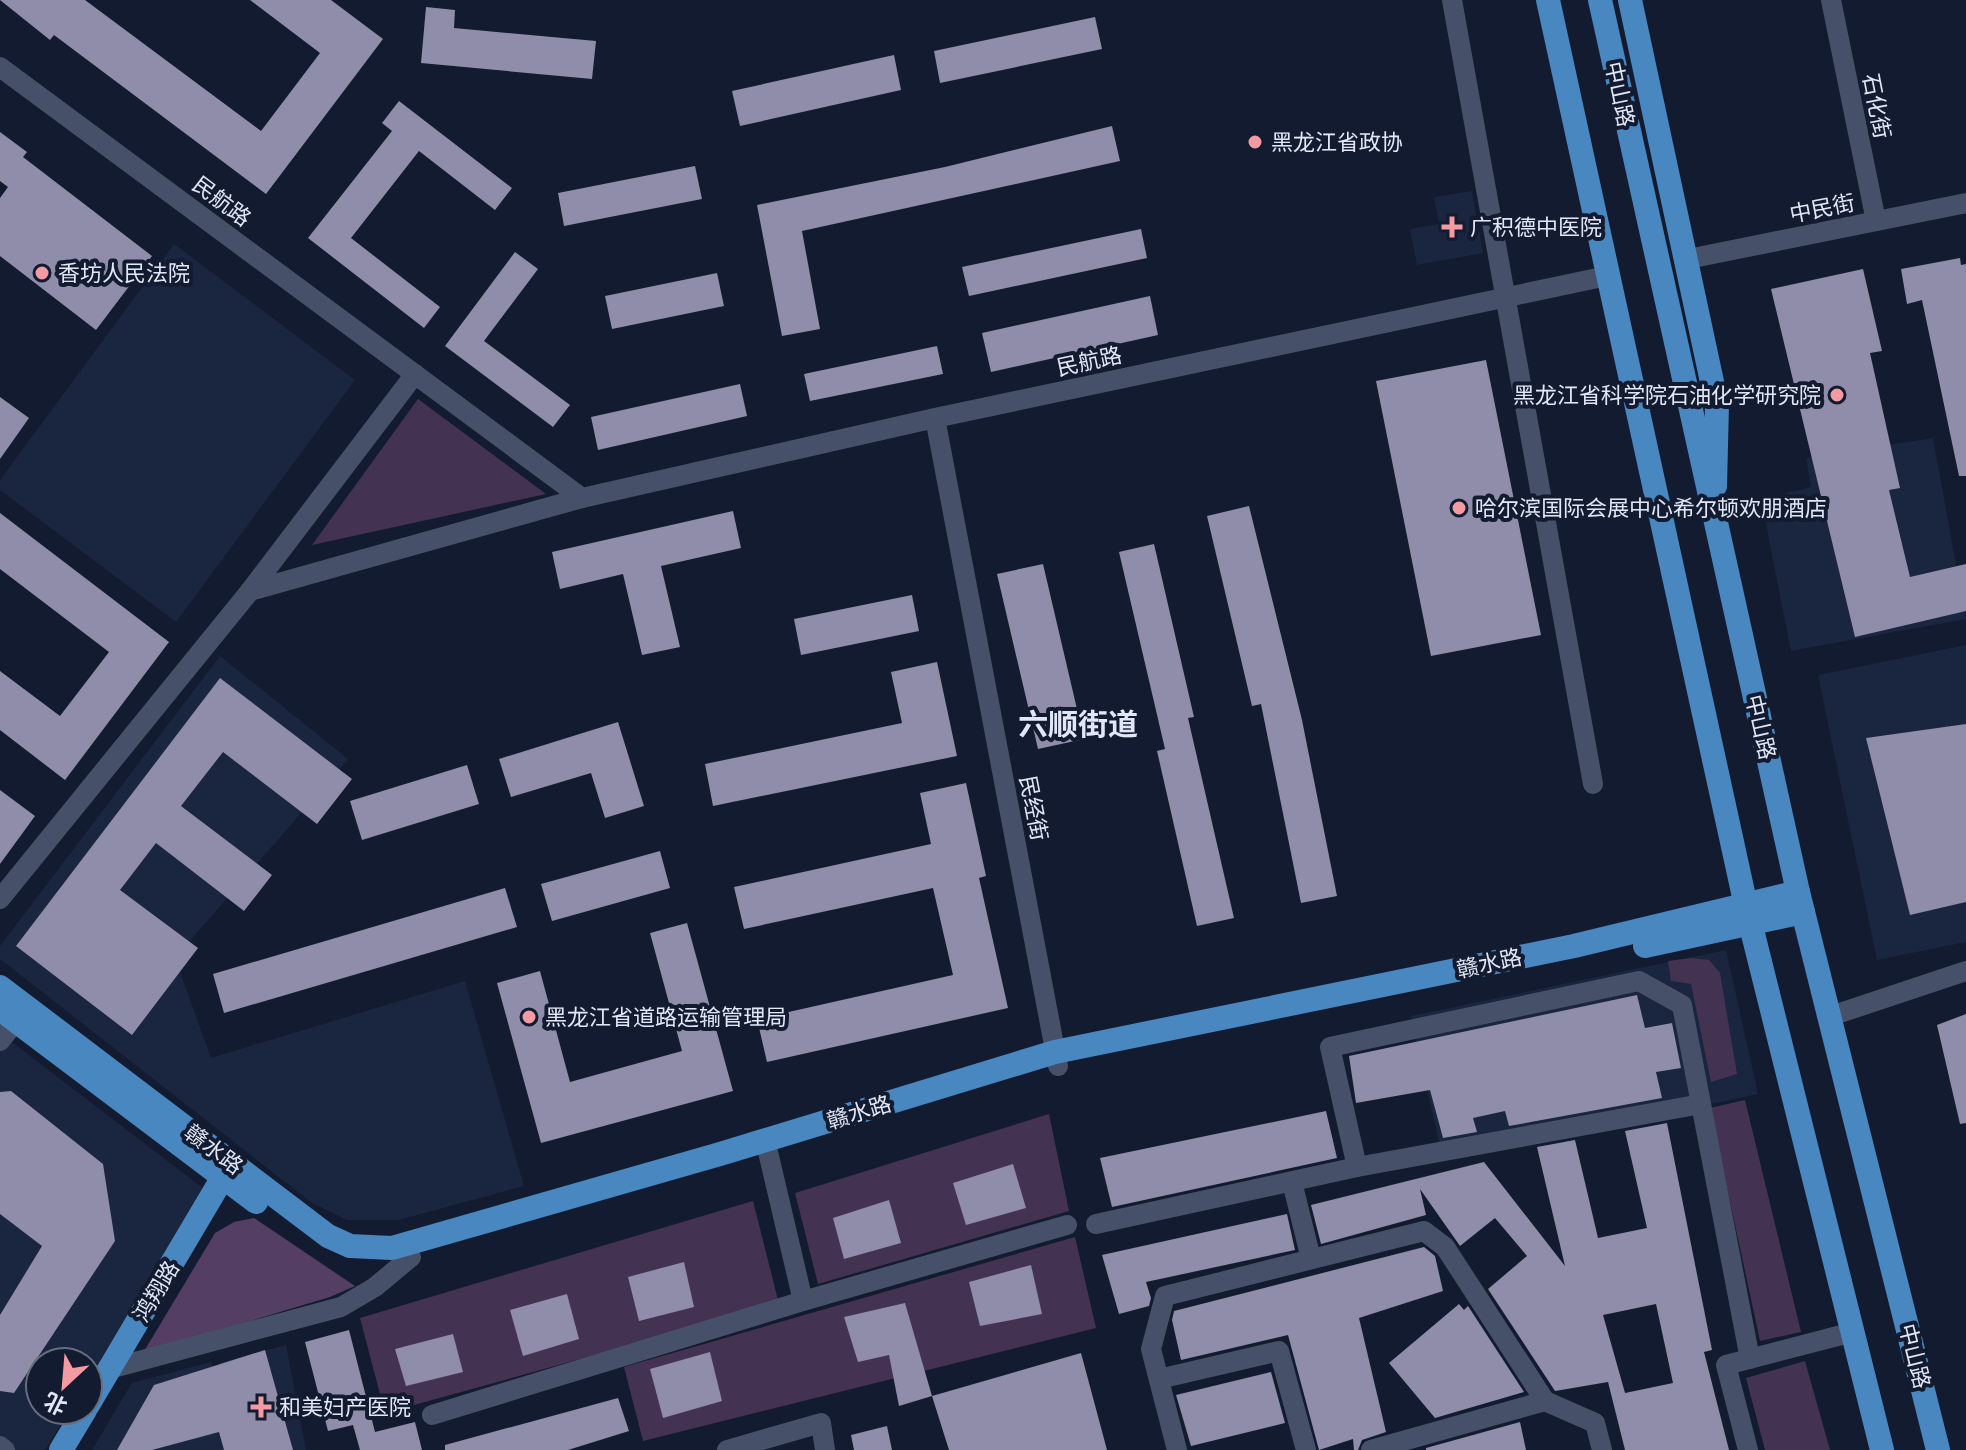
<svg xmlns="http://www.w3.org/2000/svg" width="1966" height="1450" font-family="'DM Sans','Noto Sans SC',sans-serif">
<rect width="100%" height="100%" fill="#131b30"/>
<g fill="#1a253f">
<polygon points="1472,191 1483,253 1417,265 1410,229 1439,224 1434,197"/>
<polygon points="174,244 355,380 176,622 0,490 0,480"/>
<polygon points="1933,438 1966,619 1791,651 1761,499 1811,487 1806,458"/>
<polygon points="1966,645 1966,942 1877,960 1818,675"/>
<polygon points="220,656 348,759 175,958 211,1058 465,981 524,1186 399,1220 347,1220 312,1203 0,959 0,946"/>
<polygon points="1726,950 1758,1094 1443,1161 1411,1016"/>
<polygon points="0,1033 204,1189 88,1380 88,1362 40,1362 40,1410 70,1410 45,1450 0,1450"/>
<polygon points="286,1345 306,1450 232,1450 219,1363"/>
<polygon points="211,1362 225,1450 92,1450 132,1383"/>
</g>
<g fill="#443252">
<polygon points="418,399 546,494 312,545"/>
<polygon points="1691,958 1709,960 1720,973 1737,1074 1711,1082 1691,984 1671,981 1668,961"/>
<polygon points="1745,1100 1801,1332 1760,1341 1710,1108"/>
<polygon points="1049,1114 1069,1211 818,1284 795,1193"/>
<polygon points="753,1201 779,1304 385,1413 360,1318"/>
<polygon points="1075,1237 1096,1328 643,1441 624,1367"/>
<polygon points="1805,1361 1830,1450 1765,1450 1746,1378"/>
</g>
<polygon fill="#543e64" points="254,1218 355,1286 330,1297 143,1353 215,1233 234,1222"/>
<g fill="#8f8da9" fill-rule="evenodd">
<polygon points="0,0 85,0 261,131 320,53 250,0 331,0 383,39 266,194 54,35 50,40"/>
<polygon points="426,7 455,10 454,28 596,41 592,79 421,63"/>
<polygon points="1095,17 1102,49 940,83 934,51"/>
<polygon points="894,55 901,90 740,126 732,91"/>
<polygon points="399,101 512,188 495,210 419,151 351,238 440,307 424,328 308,238 392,131 382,123"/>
<polygon points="1112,126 1120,161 802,231 820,329 782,336 757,205 945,167"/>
<polygon points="0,132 27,152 23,157 152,256 96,330 0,256 0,198 8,187 0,181"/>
<polygon points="695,166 702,199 564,226 558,193"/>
<polygon points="1141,229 1147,258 969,296 962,267"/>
<polygon points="515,252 538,269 484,341 570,405 553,427 445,346"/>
<polygon points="1960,258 1961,265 1966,264 1966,476 1959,476 1922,300 1907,304 1901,269"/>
<polygon points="1863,269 1882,351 1870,353 1900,488 1889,490 1910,577 1966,564 1966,611 1855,637 1771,289"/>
<polygon points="717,273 724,306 612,329 605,296"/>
<polygon points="1150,296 1158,335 991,372 982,333"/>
<polygon points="937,346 943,374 810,401 804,374"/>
<polygon points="1486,360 1541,635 1431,656 1376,381"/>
<polygon points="740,384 747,416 598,450 591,417"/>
<polygon points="0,397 29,418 0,459"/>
<polygon points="1249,506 1302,720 1337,896 1301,903 1261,704 1252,706 1207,516"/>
<polygon points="733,511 741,548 661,566 680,647 642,655 623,574 560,589 552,552"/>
<polygon points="0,513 169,642 65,780 0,730 0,671 60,716 109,652 0,569"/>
<polygon points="1154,544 1194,717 1188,718 1234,918 1197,926 1157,751 1165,749 1119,552"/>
<polygon points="1043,564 1084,739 1038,749 997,574"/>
<polygon points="912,595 919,631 801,655 794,619"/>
<polygon points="937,662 957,756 713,806 705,764 902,723 891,672"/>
<polygon points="220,678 352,779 317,824 223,752 181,806 272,875 244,911 156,843 120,890 198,948 132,1035 16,946"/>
<polygon points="618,722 644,806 605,818 591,773 511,797 499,759"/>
<polygon points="1966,724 1966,902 1910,915 1866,738"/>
<polygon points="467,765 479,804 362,840 350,801"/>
<polygon points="966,783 986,876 979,878 1008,1008 767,1062 757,1019 953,975 933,888 744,929 734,887 931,844 920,793"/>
<polygon points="0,790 35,816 0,864"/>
<polygon points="660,851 670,888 552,921 541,884"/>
<polygon points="505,888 517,927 224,1013 213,974"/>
<polygon points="687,923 733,1091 541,1143 497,983 540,971 570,1082 682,1051 650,933"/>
<polygon points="1637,995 1645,1028 1672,1023 1681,1068 1656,1072 1662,1098 1509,1126 1505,1111 1473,1118 1477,1132 1443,1138 1430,1090 1356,1103 1349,1056"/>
<polygon points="1966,1014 1966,1123 1960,1124 1937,1025"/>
<polygon points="11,1091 103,1164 115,1241 14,1393 0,1391 0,1315 42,1246 0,1214 0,1092"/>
<polygon points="1326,1111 1337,1158 1112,1207 1100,1158"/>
<path d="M1667,1123L1712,1350L1704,1352L1729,1450H1625L1608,1382L1555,1391L1488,1289L1527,1256L1495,1218L1460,1246L1420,1189L1426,1215L1321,1244L1311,1205L1484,1162L1565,1266L1537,1147L1575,1140L1598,1238L1647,1228L1625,1131ZM1656,1304L1673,1383L1625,1393L1603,1315Z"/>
<polygon points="1013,1164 1026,1208 966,1225 953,1183"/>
<polygon points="889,1200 901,1243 844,1259 833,1218"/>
<polygon points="1287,1214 1295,1250 1146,1282 1151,1298 1149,1306 1119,1314 1102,1255"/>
<polygon points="1424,1247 1435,1256 1443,1291 1359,1318 1386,1432 1362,1440 1358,1450 1354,1450 1353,1439 1319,1450 1288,1335 1181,1360 1172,1320 1174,1311"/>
<polygon points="684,1262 694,1307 639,1321 628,1277"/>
<polygon points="1031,1265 1042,1314 980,1326 969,1282"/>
<polygon points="567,1294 579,1339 523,1356 510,1310"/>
<polygon points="905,1303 932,1396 899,1406 889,1355 858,1362 844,1317"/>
<polygon points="1459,1304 1464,1310 1468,1306 1524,1392 1435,1418 1389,1363"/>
<polygon points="349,1330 375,1432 415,1422 422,1450 360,1450 353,1425 328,1431 305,1342"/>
<polygon points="453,1334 463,1372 406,1386 395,1349"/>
<polygon points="265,1350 293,1450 224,1450 219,1432 152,1450 117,1450 154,1385"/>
<polygon points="710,1352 722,1401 663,1418 650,1369"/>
<polygon points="1081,1353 1107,1450 949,1450 932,1396"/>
<polygon points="1271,1372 1285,1423 1191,1446 1176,1395"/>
<polygon points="618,1398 629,1431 568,1450 445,1450 445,1445"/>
<polygon points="1520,1422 1526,1450 1426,1450 1426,1448"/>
<polygon points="887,1426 892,1450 854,1450 851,1435"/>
</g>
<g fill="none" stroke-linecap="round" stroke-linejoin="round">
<g stroke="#465068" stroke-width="20">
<polyline points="1452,0 1593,784"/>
<polyline points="1831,0 1876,221"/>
<polyline points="0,67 582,498 935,418 1607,276"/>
<polyline points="1688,259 1966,203"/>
<polyline points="935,418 1058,1066"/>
<polyline points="250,591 582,498"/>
<polyline points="0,899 250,591 415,374"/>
<polyline points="1831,1016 1966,971"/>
<polyline points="0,1041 16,1021"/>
<polyline points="768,1152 803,1301"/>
<polyline points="1357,1167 1701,1104"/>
<polyline points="1292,1182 1311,1259"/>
<polyline points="1096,1224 1357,1167 1330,1047 1639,981 1682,1005 1750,1359"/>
<polyline points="109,1369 341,1307 375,1287 411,1257"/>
<polyline points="1159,1379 1279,1351 1306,1450"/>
<polyline points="432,1415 803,1301 1067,1225"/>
<polyline points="0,1446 5,1450"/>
<polyline points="727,1450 821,1423 825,1450"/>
<polyline points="1177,1450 1151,1349 1165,1296 1424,1231 1445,1247 1545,1401"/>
<polyline points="1371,1450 1545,1401 1595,1423 1602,1450"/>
<polyline points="1748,1450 1726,1365 1853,1332"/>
</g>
<g stroke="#4887c0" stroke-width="24">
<polyline points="1548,0 1746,906 1882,1450"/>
<polyline points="1600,0 1798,892 1938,1450"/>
<polyline points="1630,0 1717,405 1715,486"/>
<polyline points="1645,946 1803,912"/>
<polyline points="0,987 328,1236 350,1246 392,1248 720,1154 1055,1052 1574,946 1798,892"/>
<polyline points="0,1009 256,1202"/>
<polyline points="88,1405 223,1177"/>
<polyline points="61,1450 85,1410"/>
</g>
</g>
<g fill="#f49aa2" stroke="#131b30" stroke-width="3">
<circle cx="1255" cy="142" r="8"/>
<path d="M1448 215h8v8h8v8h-8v8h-8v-8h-8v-8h8z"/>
<circle cx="42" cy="273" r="8"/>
<circle cx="1837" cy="395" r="8"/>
<circle cx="1459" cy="508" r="8"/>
<circle cx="529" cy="1017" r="8"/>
<path d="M257 1395h8v8h8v8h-8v8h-8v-8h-8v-8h8z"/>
</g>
<g text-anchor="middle" stroke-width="8" stroke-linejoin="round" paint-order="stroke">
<g font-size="22" fill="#e1e7f6" stroke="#131b30">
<text transform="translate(1620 94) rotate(78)" y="8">中山路</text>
<text transform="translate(1877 106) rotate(79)" y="8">石化街</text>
<text transform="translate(222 201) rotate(37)" y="8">民航路</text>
<text transform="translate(1822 208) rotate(-11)" y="8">中民街</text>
<text transform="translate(1089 361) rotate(-12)" y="8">民航路</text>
<text transform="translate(1761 727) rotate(77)" y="8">中山路</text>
<text transform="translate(1034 808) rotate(79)" y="8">民经街</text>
<text transform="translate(1489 963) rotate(-12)" y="8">赣水路</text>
<text transform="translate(859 1112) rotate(-17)" y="8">赣水路</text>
<text transform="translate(214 1149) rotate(37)" y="8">赣水路</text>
<text transform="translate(156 1291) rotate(-59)" y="8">鸿翔路</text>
<text transform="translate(1915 1356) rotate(76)" y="8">中山路</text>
</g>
<g font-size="22" fill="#e1e7f6" stroke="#131b30" text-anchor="start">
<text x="1271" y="150">黑龙江省政协</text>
<text x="1470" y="235">广积德中医院</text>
<text x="58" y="281">香坊人民法院</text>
<text x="1821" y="403" text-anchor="end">黑龙江省科学院石油化学研究院</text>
<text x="1475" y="516">哈尔滨国际会展中心希尔顿欢朋酒店</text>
<text x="545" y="1025">黑龙江省道路运输管理局</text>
<text x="279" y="1415">和美妇产医院</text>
</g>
<g font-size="30" font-weight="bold" fill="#e1e7f6" stroke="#131b30">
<text x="1078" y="735">六顺街道</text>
</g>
</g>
<g transform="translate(64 1386) rotate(206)"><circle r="38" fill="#131b30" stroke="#656d7f" stroke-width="2"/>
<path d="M0-6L14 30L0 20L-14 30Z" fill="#f49aa2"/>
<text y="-12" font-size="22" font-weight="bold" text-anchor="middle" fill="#e1e7f6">北</text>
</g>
</svg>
